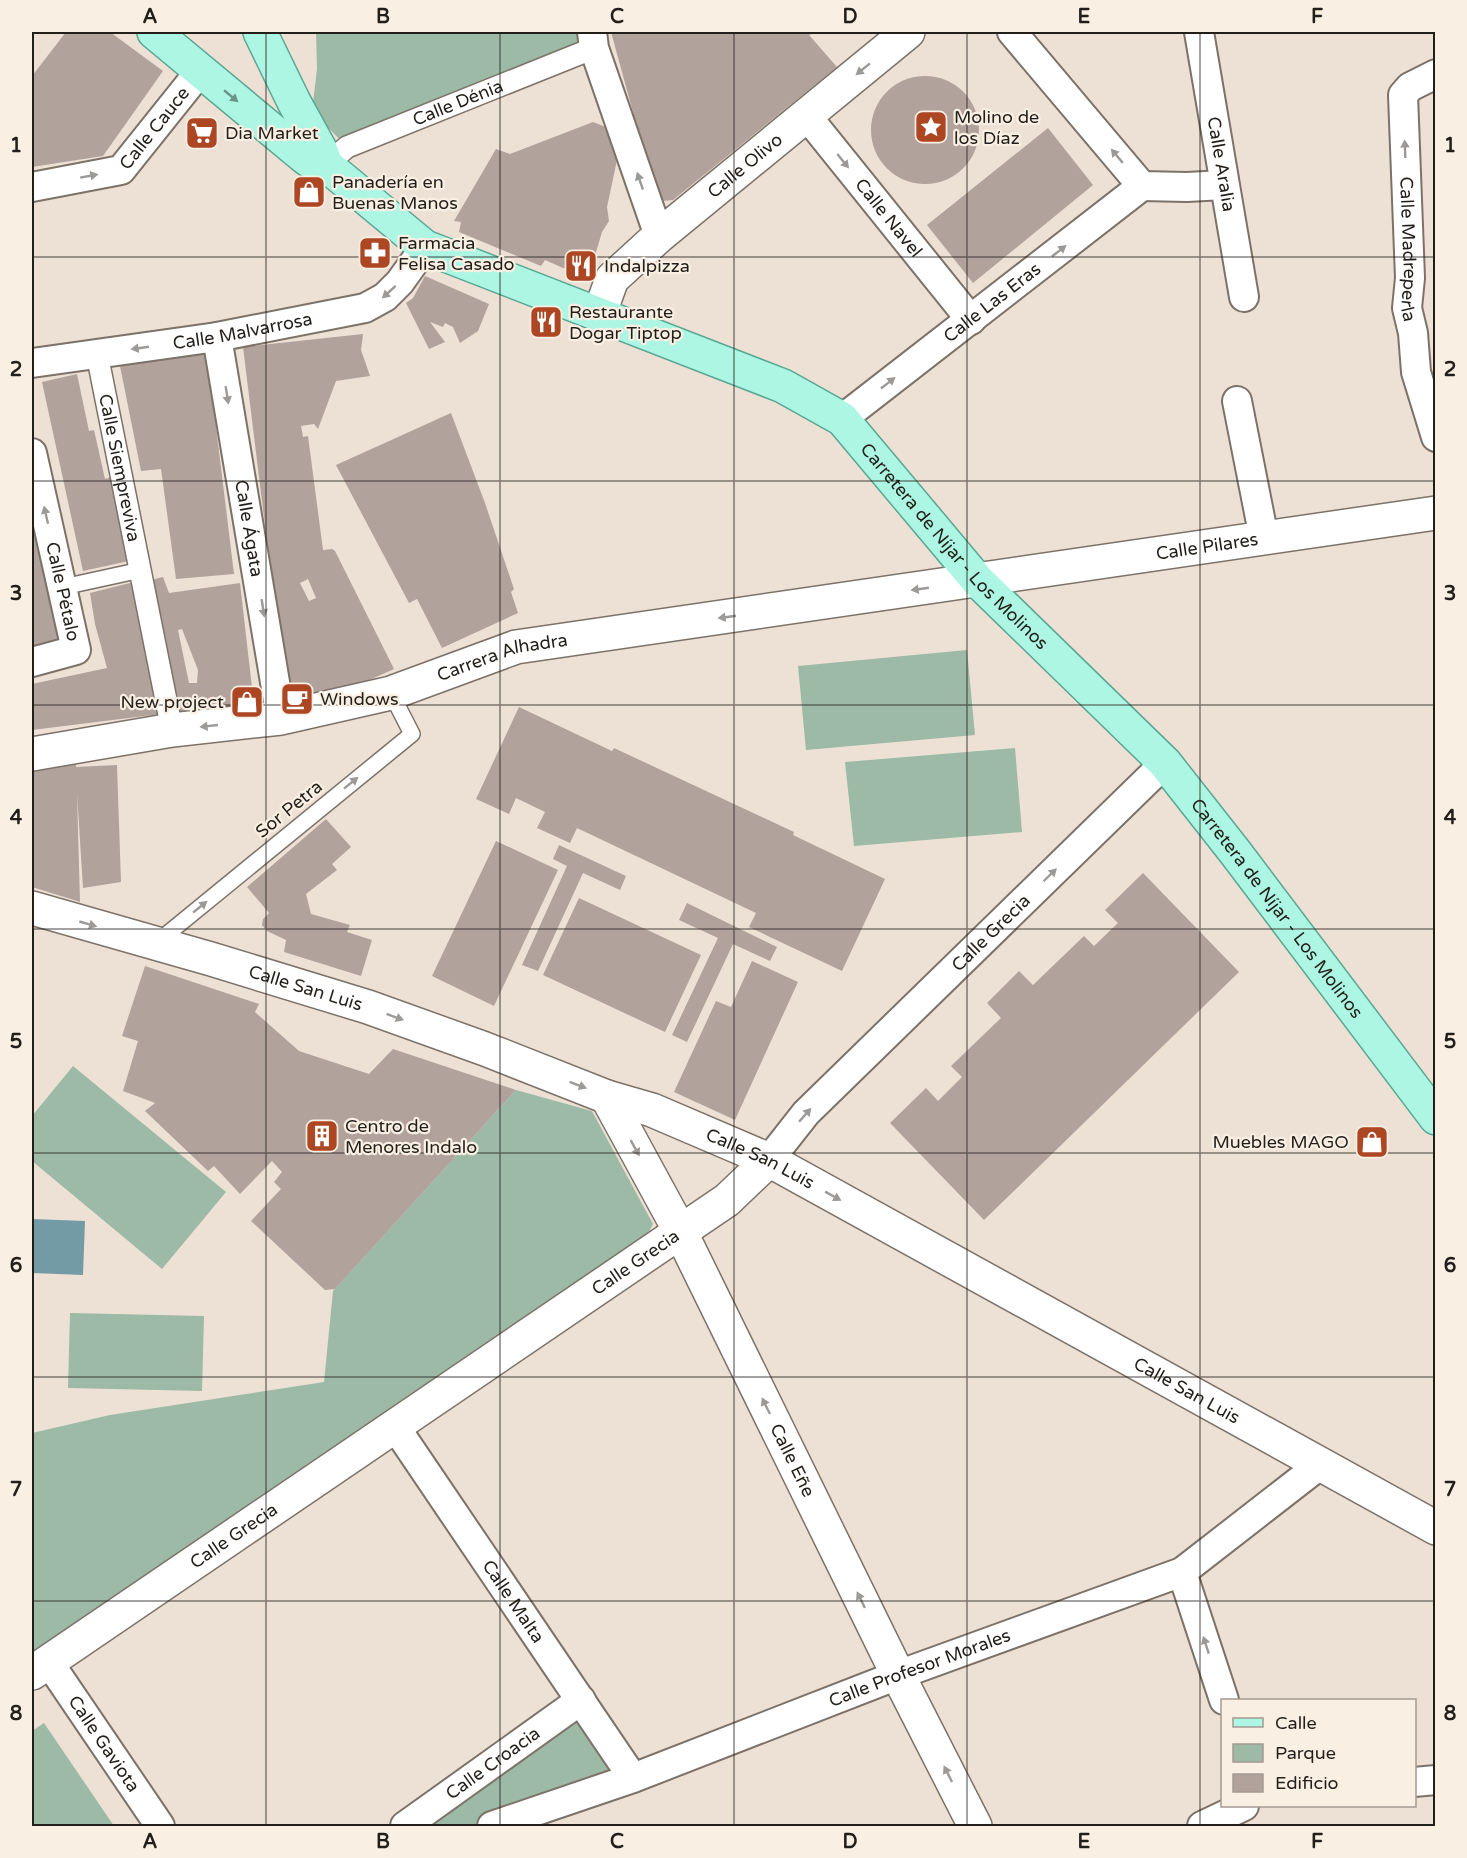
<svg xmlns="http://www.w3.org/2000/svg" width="1467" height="1858" font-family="'Varela Round',sans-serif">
<rect width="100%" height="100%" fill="#ede1d6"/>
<g fill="#9dbaa6">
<polygon points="316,32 592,32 594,48 347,147 312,111 317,69"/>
<polygon points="967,650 975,735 806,750 798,666"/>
<polygon points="1015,748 1022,832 854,846 845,762"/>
<polygon points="73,1066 226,1192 162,1269 32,1161 32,1116"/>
<polygon points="516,1090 592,1111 653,1224 632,1264 32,1677 32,1433 110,1415 324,1382 333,1291"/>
<polygon points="70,1313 204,1316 202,1391 68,1388"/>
<polygon points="581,1700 633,1778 492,1826 405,1826"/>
<polygon points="44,1723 114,1826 32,1826 32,1731"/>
</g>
<polygon fill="#739ba6" points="32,1219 85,1221 83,1275 32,1273"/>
<g fill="#b1a29c" fill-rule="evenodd">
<polygon points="66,32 110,32 163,71 103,156 32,167 32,76"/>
<polygon points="611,32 816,32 809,35 837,67 673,200 663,201 656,196"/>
<circle cx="925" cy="130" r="54"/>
<polygon points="593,122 614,130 620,146 607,207 609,221 602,232 588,279 545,260 541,266 459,232 461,222 454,221 496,149 510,154"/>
<polygon points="1048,128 1093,185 973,283 927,225"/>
<polygon points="425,276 489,304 478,331 460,343 453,327 445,323 443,327 430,322 445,342 429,349 406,303 413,298"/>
<path d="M363,334L361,350L370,376L336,381L318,429L314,424L301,426L303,437L308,436L323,550L332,549L335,551L394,669L354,687L286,696L243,347ZM308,579L316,598L309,601L300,583Z"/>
<polygon points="207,353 234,574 176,579 161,469 141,471 120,366"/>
<polygon points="77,374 89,431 94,430 105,479 111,477 129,561 83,571 42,382"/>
<polygon points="451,413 485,503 514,589 511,592 518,613 442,648 417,599 409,603 336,465"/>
<polygon points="32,516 61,643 32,650"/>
<path d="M163,577L169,593L240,583L254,705L173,712L147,581ZM182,629L198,670L197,683H189L178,630Z"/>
<polygon points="134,582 161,714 32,730 32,684 107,668 95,624 90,593"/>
<polygon points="519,707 612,751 614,748 794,832 793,835 885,879 842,971 749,927 756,913 577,828 570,843 537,828 545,812 516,798 509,814 476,799"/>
<polygon points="76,763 76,767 117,765 121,882 83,888 77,793 80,902 32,887 32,768"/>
<polygon points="326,819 351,847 332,864 337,870 306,894 311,914 350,925 347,932 372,940 361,976 284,952 286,940 267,931 262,925 263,919 269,913 247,887"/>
<polygon points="496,841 558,870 494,1006 432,976"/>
<polygon points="559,845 626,876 620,890 583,873 538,971 522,965 567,866 553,859"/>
<polygon points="1143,873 1239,972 984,1220 890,1123 926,1088 938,1101 962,1077 951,1066 1001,1018 987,1003 1019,971 1033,985 1084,936 1094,946 1118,923 1105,910"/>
<polygon points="579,898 701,955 665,1032 543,975"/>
<polygon points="687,903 777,947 770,961 733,944 687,1042 672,1035 718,938 679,920"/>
<polygon points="752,961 798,982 735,1120 674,1092 716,1001 731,1007"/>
<polygon points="145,966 259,1004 255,1012 299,1051 369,1074 393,1049 516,1090 335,1289 325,1290 251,1221 281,1189 274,1182 282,1172 272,1161 240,1194 214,1166 208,1171 145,1111 155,1103 123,1091 138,1041 122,1036"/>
</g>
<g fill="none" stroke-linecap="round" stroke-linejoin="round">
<g stroke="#7c7268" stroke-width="18">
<g id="service">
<polyline points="63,587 141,570"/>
<polyline points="155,944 412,734 391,693"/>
</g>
</g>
<g stroke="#7c7268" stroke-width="24">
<g id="pedestrian">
<path id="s1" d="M326,165L347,147L594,48"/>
<path id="s2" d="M97,354L172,730"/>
</g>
</g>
<g stroke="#7c7268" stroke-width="32">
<g id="minor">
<polyline points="592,32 594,48 659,236"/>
<polyline points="1012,32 1142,186 1187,187 1224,185"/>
<path id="s3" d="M1199,32L1244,297"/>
<path id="s4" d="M1436,74L1410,87L1403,95L1410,278L1407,308L1413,333L1416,372L1436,437"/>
<path id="s5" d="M806,115L971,320"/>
<path id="s6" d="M32,187L121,170L201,70"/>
<path id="s7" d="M217,337L281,718"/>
<path id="s8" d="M32,363L217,337L365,308L385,297L400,282L425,247"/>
<polyline points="1237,401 1264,538"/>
<path id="s9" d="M842,419L1142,186"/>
<path id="s10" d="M32,453L76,650L32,662"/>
<path id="s11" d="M769,1160L806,1113L1165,763"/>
<path id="s12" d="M394,1425L633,1778"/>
<polyline points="1182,1572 1224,1700"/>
<path id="s13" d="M48,1661L160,1826"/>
<polyline points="1414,1782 1436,1780"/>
<path id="s14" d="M405,1826L581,1700"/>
<path id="s15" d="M492,1826L633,1778L898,1675L1182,1572L1321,1464"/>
<polyline points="1202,1826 1244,1806"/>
</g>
</g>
<g stroke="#7c7268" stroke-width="36">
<g id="tertiary">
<path id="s16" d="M599,315L612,279L659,236L908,32"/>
<path id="s17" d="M32,754L172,730L281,718L391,693L516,647L1436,513"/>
<path id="s18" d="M32,908L211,959L368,1007L485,1049L607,1097L652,1110L769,1160L1436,1528"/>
<path id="s19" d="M607,1097L680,1231L898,1675L975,1826"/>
<path id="s20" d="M32,1673L727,1200L769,1160"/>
</g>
</g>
<g stroke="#59a692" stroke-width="36">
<g id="primary">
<path id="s21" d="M154,32L302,155L310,161L326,165L425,247L783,386L842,419L978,581L1165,763L1235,852L1436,1118"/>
<polyline points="260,32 294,102 321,151 326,165"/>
</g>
</g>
<use href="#service" stroke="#fff" stroke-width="15"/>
<use href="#pedestrian" stroke="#fff" stroke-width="21"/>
<use href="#minor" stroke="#fff" stroke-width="28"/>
<use href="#tertiary" stroke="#fff" stroke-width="33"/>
<use href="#primary" stroke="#adf6e4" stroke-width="33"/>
</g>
<defs><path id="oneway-solid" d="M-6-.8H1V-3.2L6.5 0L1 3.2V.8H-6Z" transform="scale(1.5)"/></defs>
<g fill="#9c9a98">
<use href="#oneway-solid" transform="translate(863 69) rotate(141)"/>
<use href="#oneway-solid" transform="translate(1405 149) rotate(-92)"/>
<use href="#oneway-solid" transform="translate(1117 156) rotate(-130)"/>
<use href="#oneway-solid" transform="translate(843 161) rotate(51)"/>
<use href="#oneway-solid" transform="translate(89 176) rotate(-10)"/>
<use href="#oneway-solid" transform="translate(640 181) rotate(-109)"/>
<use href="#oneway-solid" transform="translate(1059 251) rotate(-38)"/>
<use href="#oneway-solid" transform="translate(389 292) rotate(138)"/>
<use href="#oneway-solid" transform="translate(140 348) rotate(172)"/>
<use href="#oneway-solid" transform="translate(888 383) rotate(-38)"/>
<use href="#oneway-solid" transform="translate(227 395) rotate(81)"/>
<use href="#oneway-solid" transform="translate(46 515) rotate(-103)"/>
<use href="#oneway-solid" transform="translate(920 589) rotate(172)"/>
<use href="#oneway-solid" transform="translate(263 608) rotate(81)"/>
<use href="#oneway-solid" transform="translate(727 617) rotate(172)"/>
<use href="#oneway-solid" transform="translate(209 726) rotate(174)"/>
<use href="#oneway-solid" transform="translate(351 783) rotate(-39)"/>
<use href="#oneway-solid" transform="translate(1050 875) rotate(-44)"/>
<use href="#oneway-solid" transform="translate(200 907) rotate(-39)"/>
<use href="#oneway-solid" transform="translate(88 924) rotate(16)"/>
<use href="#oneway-solid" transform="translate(395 1017) rotate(20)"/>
<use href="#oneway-solid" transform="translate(578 1085) rotate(21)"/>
<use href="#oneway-solid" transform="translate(805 1115) rotate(-49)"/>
<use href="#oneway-solid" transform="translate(635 1148) rotate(61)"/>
<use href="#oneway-solid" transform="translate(833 1196) rotate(29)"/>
<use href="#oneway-solid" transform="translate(766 1406) rotate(-116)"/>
<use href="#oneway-solid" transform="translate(861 1600) rotate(-116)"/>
<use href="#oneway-solid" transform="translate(1206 1645) rotate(-108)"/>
<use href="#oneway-solid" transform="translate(948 1774) rotate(-117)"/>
</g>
<use fill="#6e9589" href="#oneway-solid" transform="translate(231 96) rotate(40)"/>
<path fill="none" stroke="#221e1a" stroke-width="1.5" stroke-opacity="0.55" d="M266,32V1826M500,32V1826M734,32V1826M967,32V1826M1200,32V1826M32,257H1436M32,481H1436M32,705H1436M32,929H1436M32,1153H1436M32,1377H1436M32,1601H1436"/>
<defs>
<g id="sight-square" transform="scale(1.725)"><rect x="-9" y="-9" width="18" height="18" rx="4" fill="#ad4622" stroke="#faefe3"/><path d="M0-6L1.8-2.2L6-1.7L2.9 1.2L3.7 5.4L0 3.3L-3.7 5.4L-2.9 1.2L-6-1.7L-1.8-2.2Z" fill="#fff"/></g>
<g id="supermarket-square" transform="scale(1.725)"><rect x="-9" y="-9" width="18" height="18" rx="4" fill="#ad4622" stroke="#faefe3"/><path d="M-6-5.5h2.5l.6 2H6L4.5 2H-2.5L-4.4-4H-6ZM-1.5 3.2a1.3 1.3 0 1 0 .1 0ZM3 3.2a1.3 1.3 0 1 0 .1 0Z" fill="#fff"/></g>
<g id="shop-square" transform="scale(1.725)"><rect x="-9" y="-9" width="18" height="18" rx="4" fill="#ad4622" stroke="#faefe3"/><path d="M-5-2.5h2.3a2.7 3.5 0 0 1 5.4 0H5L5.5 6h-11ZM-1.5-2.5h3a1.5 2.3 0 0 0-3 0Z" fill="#fff"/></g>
<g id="pharmacy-square" transform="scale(1.725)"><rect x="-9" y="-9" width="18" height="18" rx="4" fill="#ad4622" stroke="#faefe3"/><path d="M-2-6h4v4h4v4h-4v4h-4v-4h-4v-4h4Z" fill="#fff"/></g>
<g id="restaurant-square" transform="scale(1.725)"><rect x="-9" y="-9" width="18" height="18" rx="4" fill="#ad4622" stroke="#faefe3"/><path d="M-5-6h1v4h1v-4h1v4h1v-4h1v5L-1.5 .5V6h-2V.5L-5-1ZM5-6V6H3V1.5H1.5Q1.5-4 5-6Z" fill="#fff"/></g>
<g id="cafe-square" transform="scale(1.725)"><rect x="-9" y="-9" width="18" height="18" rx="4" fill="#ad4622" stroke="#faefe3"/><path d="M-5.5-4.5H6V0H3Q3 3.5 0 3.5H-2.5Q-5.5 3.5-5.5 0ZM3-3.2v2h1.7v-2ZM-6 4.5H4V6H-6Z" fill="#fff"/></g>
<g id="building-square" transform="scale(1.725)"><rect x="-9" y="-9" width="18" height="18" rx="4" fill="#ad4622" stroke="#faefe3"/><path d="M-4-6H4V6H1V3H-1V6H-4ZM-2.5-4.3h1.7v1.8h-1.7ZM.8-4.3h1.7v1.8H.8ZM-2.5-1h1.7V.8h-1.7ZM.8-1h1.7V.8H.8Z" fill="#fff"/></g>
</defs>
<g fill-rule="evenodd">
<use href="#sight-square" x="931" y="127"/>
<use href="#supermarket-square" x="202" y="133"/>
<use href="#shop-square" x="309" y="192"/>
<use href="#pharmacy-square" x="375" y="253"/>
<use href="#restaurant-square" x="581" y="266"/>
<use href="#restaurant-square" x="546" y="322"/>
<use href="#cafe-square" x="297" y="699"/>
<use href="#shop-square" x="247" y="702"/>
<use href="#building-square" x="322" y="1136"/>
<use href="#shop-square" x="1372" y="1142"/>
</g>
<g text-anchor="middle" stroke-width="4.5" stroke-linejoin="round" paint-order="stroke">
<g font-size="18" fill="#221e1a" stroke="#faefe3">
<text dy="6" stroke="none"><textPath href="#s1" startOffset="147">Calle Dénia</textPath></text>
<text dy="6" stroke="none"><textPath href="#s6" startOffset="144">Calle Cauce</textPath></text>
<text dy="6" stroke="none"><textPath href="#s3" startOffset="134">Calle Aralia</textPath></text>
<text dy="6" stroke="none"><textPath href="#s16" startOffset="213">Calle Olivo</textPath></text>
<text dy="6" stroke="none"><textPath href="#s5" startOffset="132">Calle Navel</textPath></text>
<text dy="6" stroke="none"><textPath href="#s4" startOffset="194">Calle Madreperla</textPath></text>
<text dy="6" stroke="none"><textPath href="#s9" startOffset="190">Calle Las Eras</textPath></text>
<text dy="6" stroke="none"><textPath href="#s8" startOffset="213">Calle Malvarrosa</textPath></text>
<text dy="6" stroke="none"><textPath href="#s2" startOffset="116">Calle Siempreviva</textPath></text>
<text dy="6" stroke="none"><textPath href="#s7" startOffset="194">Calle Ágata</textPath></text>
<text dy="6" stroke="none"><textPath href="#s21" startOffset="969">Carretera de Níjar - Los Molinos</textPath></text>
<text dy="6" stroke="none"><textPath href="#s17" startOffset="1196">Calle Pilares</textPath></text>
<text dy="6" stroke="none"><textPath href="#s10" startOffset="142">Calle Pétalo</textPath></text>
<text dy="6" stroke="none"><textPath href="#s17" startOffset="482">Carrera Alhadra</textPath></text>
<text transform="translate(289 809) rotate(-39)" y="6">Sor Petra</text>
<text dy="6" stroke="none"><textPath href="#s21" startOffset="1455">Carretera de Níjar - Los Molinos</textPath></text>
<text dy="6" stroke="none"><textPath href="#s11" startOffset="318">Calle Grecia</textPath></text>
<text dy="6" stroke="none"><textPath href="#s18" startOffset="285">Calle San Luis</textPath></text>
<text dy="6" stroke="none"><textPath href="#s18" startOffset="771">Calle San Luis</textPath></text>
<text dy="6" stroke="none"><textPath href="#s20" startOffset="730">Calle Grecia</textPath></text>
<text dy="6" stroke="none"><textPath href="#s18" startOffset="1257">Calle San Luis</textPath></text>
<text dy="6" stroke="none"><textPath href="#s19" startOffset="408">Calle Eñe</textPath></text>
<text dy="6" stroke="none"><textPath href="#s20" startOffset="244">Calle Grecia</textPath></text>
<text dy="6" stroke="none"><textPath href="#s12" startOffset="213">Calle Malta</textPath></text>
<text dy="6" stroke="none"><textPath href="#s15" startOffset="456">Calle Profesor Morales</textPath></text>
<text dy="6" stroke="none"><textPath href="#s13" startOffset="100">Calle Gaviota</textPath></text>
<text dy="6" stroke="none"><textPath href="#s14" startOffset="108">Calle Croacia</textPath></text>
</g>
<g font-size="18" fill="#221e1a" stroke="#faefe3" text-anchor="start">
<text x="954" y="123">Molino de<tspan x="954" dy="21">los Díaz</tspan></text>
<text x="225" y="139">Dia Market</text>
<text x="332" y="188">Panadería en<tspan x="332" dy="21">Buenas Manos</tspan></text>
<text x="398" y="249">Farmacia<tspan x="398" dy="21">Felisa Casado</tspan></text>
<text x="604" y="272">Indalpizza</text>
<text x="569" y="318">Restaurante<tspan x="569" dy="21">Dogar Tiptop</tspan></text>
<text x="320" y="705">Windows</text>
<text x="224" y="708" text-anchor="end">New project</text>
<text x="345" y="1132">Centro de<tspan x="345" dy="21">Menores Indalo</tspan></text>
<text x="1349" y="1148" text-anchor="end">Muebles MAGO</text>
</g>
</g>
<rect width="1467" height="1858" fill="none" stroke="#faefe3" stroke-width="66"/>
<rect x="1221" y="1699" width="195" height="108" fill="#faefe3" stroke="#a49b93" stroke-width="1.5"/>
<rect x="1233" y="1718" width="30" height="9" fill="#adf6e4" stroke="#a49b93" stroke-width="1.5"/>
<text x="1275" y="1729" font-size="18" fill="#221e1a">Calle</text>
<rect x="1233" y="1744" width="30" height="18" fill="#9dbaa6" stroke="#a49b93" stroke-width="1.5"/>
<text x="1275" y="1759" font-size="18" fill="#221e1a">Parque</text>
<rect x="1233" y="1774" width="30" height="18" fill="#b1a29c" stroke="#a49b93" stroke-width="1.5"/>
<text x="1275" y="1789" font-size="18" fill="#221e1a">Edificio</text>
<rect x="33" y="33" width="1401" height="1792" fill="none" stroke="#221e1a" stroke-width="2"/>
<g font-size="20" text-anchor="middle" font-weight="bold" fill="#221e1a">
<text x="150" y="23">A</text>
<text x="383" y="23">B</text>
<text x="617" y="23">C</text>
<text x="850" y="23">D</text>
<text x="1084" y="23">E</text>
<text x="1317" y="23">F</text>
<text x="16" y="152">1</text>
<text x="1450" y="152">1</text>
<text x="16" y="376">2</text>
<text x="1450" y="376">2</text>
<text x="16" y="600">3</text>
<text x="1450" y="600">3</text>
<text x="16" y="824">4</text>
<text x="1450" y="824">4</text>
<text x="16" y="1048">5</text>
<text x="1450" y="1048">5</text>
<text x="16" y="1272">6</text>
<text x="1450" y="1272">6</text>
<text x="16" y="1496">7</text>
<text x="1450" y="1496">7</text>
<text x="16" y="1720">8</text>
<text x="1450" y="1720">8</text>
<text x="150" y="1848">A</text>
<text x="383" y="1848">B</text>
<text x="617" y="1848">C</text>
<text x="850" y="1848">D</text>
<text x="1084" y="1848">E</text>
<text x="1317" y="1848">F</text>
</g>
</svg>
